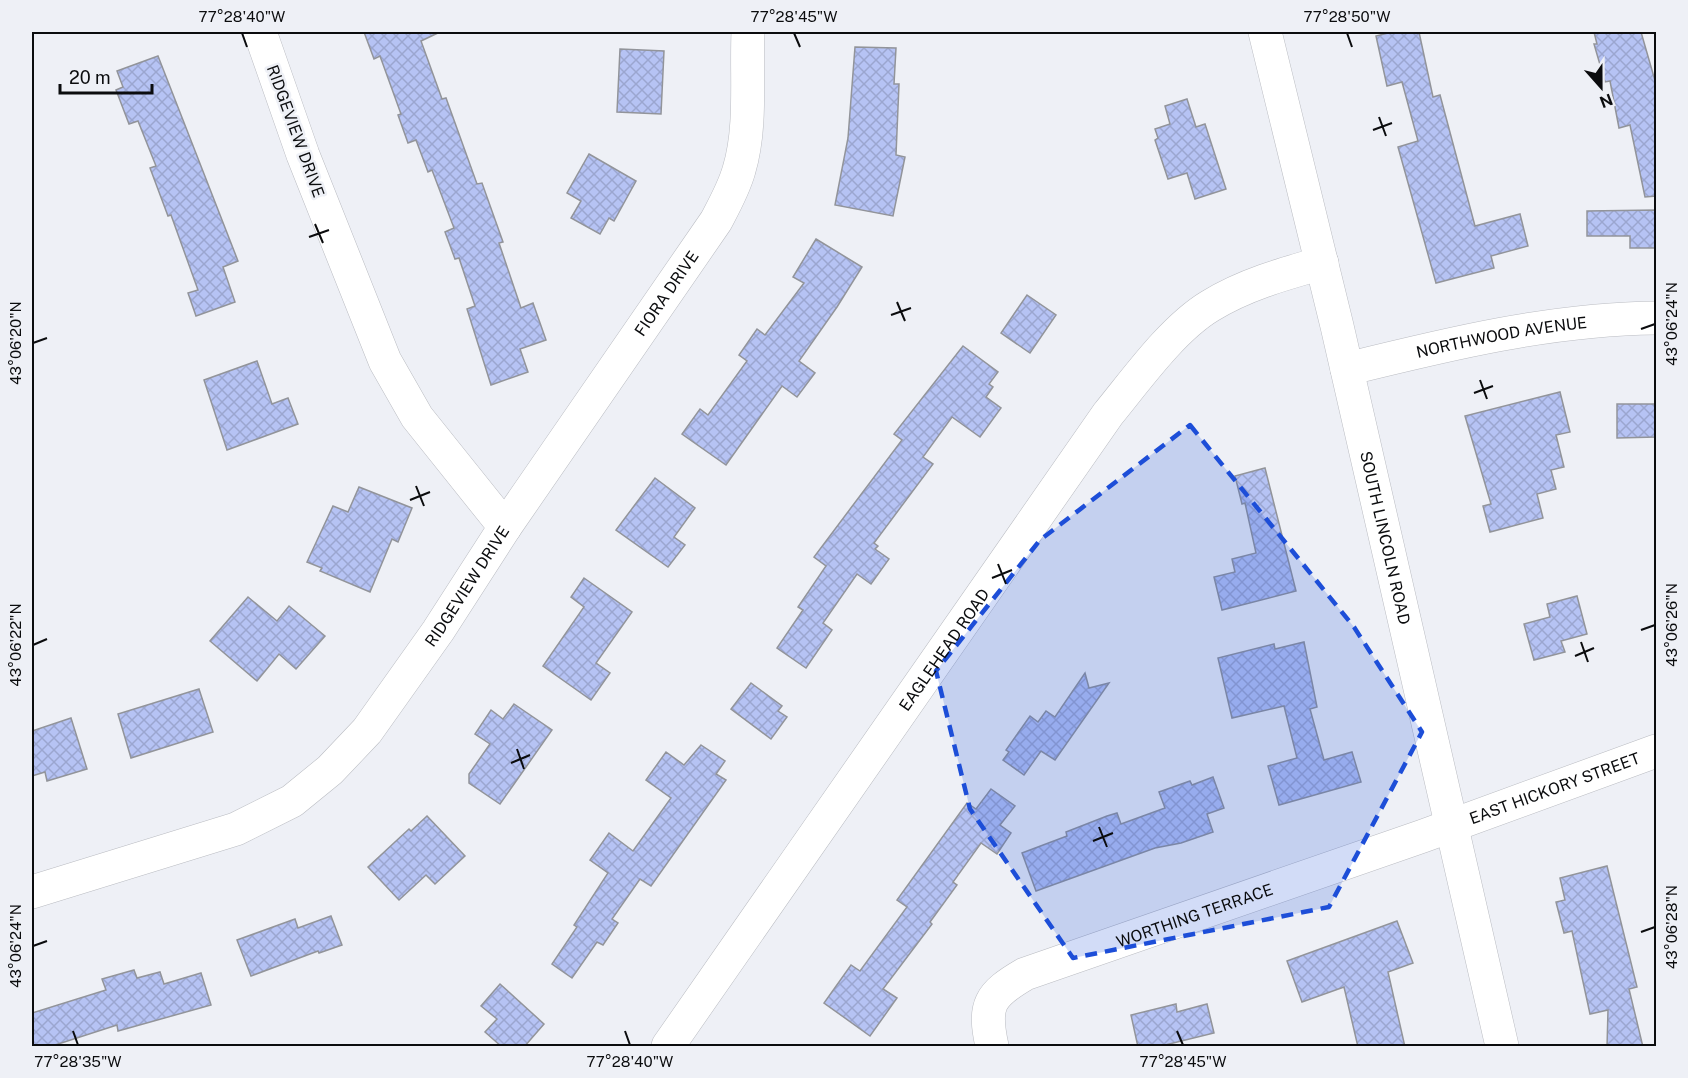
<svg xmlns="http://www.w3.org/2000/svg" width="1688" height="1078" font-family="'Public Sans',sans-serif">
<defs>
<pattern id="building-cross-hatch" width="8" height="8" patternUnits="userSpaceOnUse" patternTransform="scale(1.5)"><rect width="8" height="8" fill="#b6c3f4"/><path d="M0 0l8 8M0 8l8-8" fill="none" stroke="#9ba6d0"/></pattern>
</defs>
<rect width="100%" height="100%" fill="#eef0f6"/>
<g fill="url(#building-cross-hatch)" stroke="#92949a" stroke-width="1.5">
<polygon points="364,32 440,32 421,41 442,99 446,98 477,184 482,183 503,242 499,243 521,308 533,303 546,340 520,349 528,372 491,385 467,309 475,306 459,258 455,259 445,232 454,228 432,170 428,172 416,140 408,143 398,115 401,114 380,56 374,59"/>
<polygon points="1392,32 1419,32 1433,97 1440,95 1475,226 1520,214 1528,246 1491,256 1494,268 1436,283 1398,147 1418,141 1402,82 1387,86 1376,36"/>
<polygon points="1594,32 1641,32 1656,84 1656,196 1645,197 1630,125 1619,128 1610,81 1605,82 1594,44 1597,44"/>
<polygon points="855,47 896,48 894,84 899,84 896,155 905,157 893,216 835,205 848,138"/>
<polygon points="620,49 664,51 661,114 617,112"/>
<polygon points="158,56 238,261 223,267 235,302 196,316 188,293 198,290 171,215 168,216 150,168 156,166 138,121 129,124 116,90 123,87 117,71"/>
<polygon points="1187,99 1196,127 1205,124 1226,189 1195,199 1187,173 1168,179 1155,140 1158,138 1155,129 1170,124 1165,106"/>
<polygon points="589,154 636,181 614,221 609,218 600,234 571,218 581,201 567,193"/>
<polygon points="1656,210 1656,248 1630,248 1630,236 1587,236 1587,211"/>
<polygon points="816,239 862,267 837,307 799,361 815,373 797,397 782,386 726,465 682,434 700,409 708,415 747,361 739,355 757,329 765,335 804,283 793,277"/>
<polygon points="1027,295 1056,315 1030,353 1001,333"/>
<polygon points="963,346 998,372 989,384 993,387 986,397 1001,408 980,437 952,417 923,457 933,464 874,543 878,546 875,549 889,559 871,584 857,574 823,623 832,630 806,668 777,648 803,610 798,607 826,566 814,557 902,440 894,434"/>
<polygon points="257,361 272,404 288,398 298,424 227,450 204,380"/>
<polygon points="1560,392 1570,432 1556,435 1564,467 1551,470 1556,489 1537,494 1543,518 1490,532 1483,506 1491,504 1465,416"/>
<polygon points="1617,404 1656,404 1656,437 1617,438"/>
<polygon points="1265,468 1296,591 1222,610 1214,577 1235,572 1232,559 1256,553 1245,503 1242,504 1235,476"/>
<polygon points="655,478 695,508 674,537 685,545 668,567 616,530"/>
<polygon points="359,487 412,508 398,542 392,539 370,592 320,571 322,568 307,562 333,506 348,512"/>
<polygon points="584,578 632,612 596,663 610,673 591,700 543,666 584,607 571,597"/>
<polygon points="1577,596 1587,634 1561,641 1565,652 1534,660 1524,624 1550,617 1547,604"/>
<polygon points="248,597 277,621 289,606 325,636 296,669 279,654 257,681 210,641"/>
<polygon points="1304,642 1317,707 1310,709 1324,760 1352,752 1361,782 1279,805 1268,766 1297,758 1284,706 1232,718 1218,658 1274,644 1275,649"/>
<polygon points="1085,673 1089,688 1109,683 1055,760 1041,751 1024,775 1003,760 1009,752 1006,750 1030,716 1038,722 1046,711 1055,717"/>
<polygon points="751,683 782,706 778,711 787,717 771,739 731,709"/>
<polygon points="199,689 213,732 131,758 118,714"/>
<polygon points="514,704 552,730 500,804 469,783 469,774 490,744 475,734 491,710 503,719"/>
<polygon points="71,718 87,769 47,781 45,772 32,776 32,731"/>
<polygon points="701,745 725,761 716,774 726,780 651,886 640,879 612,919 618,923 603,945 597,942 572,978 552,964 577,927 574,925 608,873 590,860 609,833 633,851 671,798 646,780 666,752 684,765"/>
<polygon points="1213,777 1224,808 1207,814 1213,832 1181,843 1155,848 1036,891 1022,853 1067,836 1066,832 1107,816 1117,813 1121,824 1165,808 1159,792 1190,781 1192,785"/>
<polygon points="991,789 1015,806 1000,825 1011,833 997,854 981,843 953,882 957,885 930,922 932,924 883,989 897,998 870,1036 824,1003 851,965 860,971 907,907 897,900 967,803 976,809"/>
<polygon points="427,816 465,856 435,884 426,875 399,900 368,867 409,829 411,831"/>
<polygon points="1607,866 1637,987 1629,989 1643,1047 1607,1047 1608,1010 1590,1014 1572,931 1564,933 1556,902 1565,900 1560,878"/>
<polygon points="331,916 342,945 319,953 318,951 251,976 237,940 295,919 298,928"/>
<polygon points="1397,921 1413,963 1388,972 1405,1047 1358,1047 1344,987 1302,1002 1287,961"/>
<polygon points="134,970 137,978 160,972 164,984 201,973 211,1005 118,1031 117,1025 49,1047 32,1047 32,1013 106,990 102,979"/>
<polygon points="500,984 544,1024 524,1047 502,1047 485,1032 497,1019 481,1006"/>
<polygon points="1176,1004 1177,1012 1207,1004 1214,1033 1157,1047 1138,1047 1131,1015"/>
</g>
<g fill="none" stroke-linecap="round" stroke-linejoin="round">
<g stroke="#babcc2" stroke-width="34">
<g id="minor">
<path id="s1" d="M1265,32L1337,326L1502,1046"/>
<path id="s2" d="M1347,369C1448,344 1551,319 1656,318"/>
<path id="s3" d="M505,527L716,221C725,204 734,188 739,170C752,127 746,76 748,32"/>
<path id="s4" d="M32,892L236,829L292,801L330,770L367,731L438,631L505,527L417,417L385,361L303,155L260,32"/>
<path id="s5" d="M668,1046L1108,414C1136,380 1172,329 1210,306C1244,285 1283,274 1322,263"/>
<path id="s6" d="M992,1046C983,1005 989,995 1025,974L1423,836L1656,751"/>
</g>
</g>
<use href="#minor" stroke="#fff" stroke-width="33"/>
</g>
<path fill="#1d4ed8" fill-opacity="0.2" stroke="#1d4ed8" stroke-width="4.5" stroke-dasharray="12 8" stroke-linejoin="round" d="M1190,425L1354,627L1422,732L1329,907L1073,958L970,809L936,671L1040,540Z"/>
<path fill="none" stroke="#0b0c0e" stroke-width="2" d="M242,33L247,47M794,33L800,47M1347,33L1352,47M1379,117L1386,136M1373,130L1392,123M315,224L323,243M309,237L329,230M897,302L905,321M891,315L911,308M1641,329L1655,324M33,343L47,338M1480,380L1487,399M1474,393L1493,386M416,486L424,506M410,500L430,492M998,564L1006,584M992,578L1012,570M1641,630L1655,625M1581,642L1588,662M33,645L47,639M1575,656L1594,648M517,749L524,769M511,763L530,755M1099,827L1107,847M1093,841L1113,833M1641,932L1655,927M33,946L47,941M73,1031L78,1045M625,1031L630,1045M1177,1031L1183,1045"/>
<g text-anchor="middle" stroke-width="5" stroke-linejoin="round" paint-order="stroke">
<g font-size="16" fill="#0b0c0e" stroke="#eef0f6">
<text transform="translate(296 131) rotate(70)" y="6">RIDGEVIEW DRIVE</text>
<text dy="6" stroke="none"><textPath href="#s3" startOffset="284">FIORA DRIVE</textPath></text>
<text dy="6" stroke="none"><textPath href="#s2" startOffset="158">NORTHWOOD AVENUE</textPath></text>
<text dy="6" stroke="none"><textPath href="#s1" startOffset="520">SOUTH LINCOLN ROAD</textPath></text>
<text dy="6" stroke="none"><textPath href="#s4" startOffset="555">RIDGEVIEW DRIVE</textPath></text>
<text dy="6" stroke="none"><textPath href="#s5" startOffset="483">EAGLEHEAD ROAD</textPath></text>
<text dy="6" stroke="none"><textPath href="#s6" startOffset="650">EAST HICKORY STREET</textPath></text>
<text dy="6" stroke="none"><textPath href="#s6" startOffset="268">WORTHING TERRACE</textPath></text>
</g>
</g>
<rect width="1688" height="1078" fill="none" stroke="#eef0f6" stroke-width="66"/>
<g transform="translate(1601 87) rotate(159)" stroke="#eef0f6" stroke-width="4.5" paint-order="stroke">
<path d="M0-4.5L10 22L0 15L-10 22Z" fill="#0b0c0e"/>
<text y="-9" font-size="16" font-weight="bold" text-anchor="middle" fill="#0b0c0e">N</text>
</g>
<path d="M60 84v9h92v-9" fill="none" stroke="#0b0c0e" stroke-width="3"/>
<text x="69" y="84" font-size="18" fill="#0b0c0e" stroke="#eef0f6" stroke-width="4.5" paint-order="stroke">20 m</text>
<rect x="33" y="33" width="1622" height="1012" fill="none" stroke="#0b0c0e" stroke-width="2"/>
<g font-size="15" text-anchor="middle" fill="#0b0c0e">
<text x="242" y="22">77°28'40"W</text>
<text x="794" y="22">77°28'45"W</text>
<text x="1347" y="22">77°28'50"W</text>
<text transform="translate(1672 324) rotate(-90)" y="5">43°06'24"N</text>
<text transform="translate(16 343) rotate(-90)" y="5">43°06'20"N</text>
<text transform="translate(1672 625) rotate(-90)" y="5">43°06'26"N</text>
<text transform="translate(16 645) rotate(-90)" y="5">43°06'22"N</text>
<text transform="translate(1672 927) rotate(-90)" y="5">43°06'28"N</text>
<text transform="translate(16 946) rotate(-90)" y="5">43°06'24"N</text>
<text x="78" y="1067">77°28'35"W</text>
<text x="630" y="1067">77°28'40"W</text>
<text x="1183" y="1067">77°28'45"W</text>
</g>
</svg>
